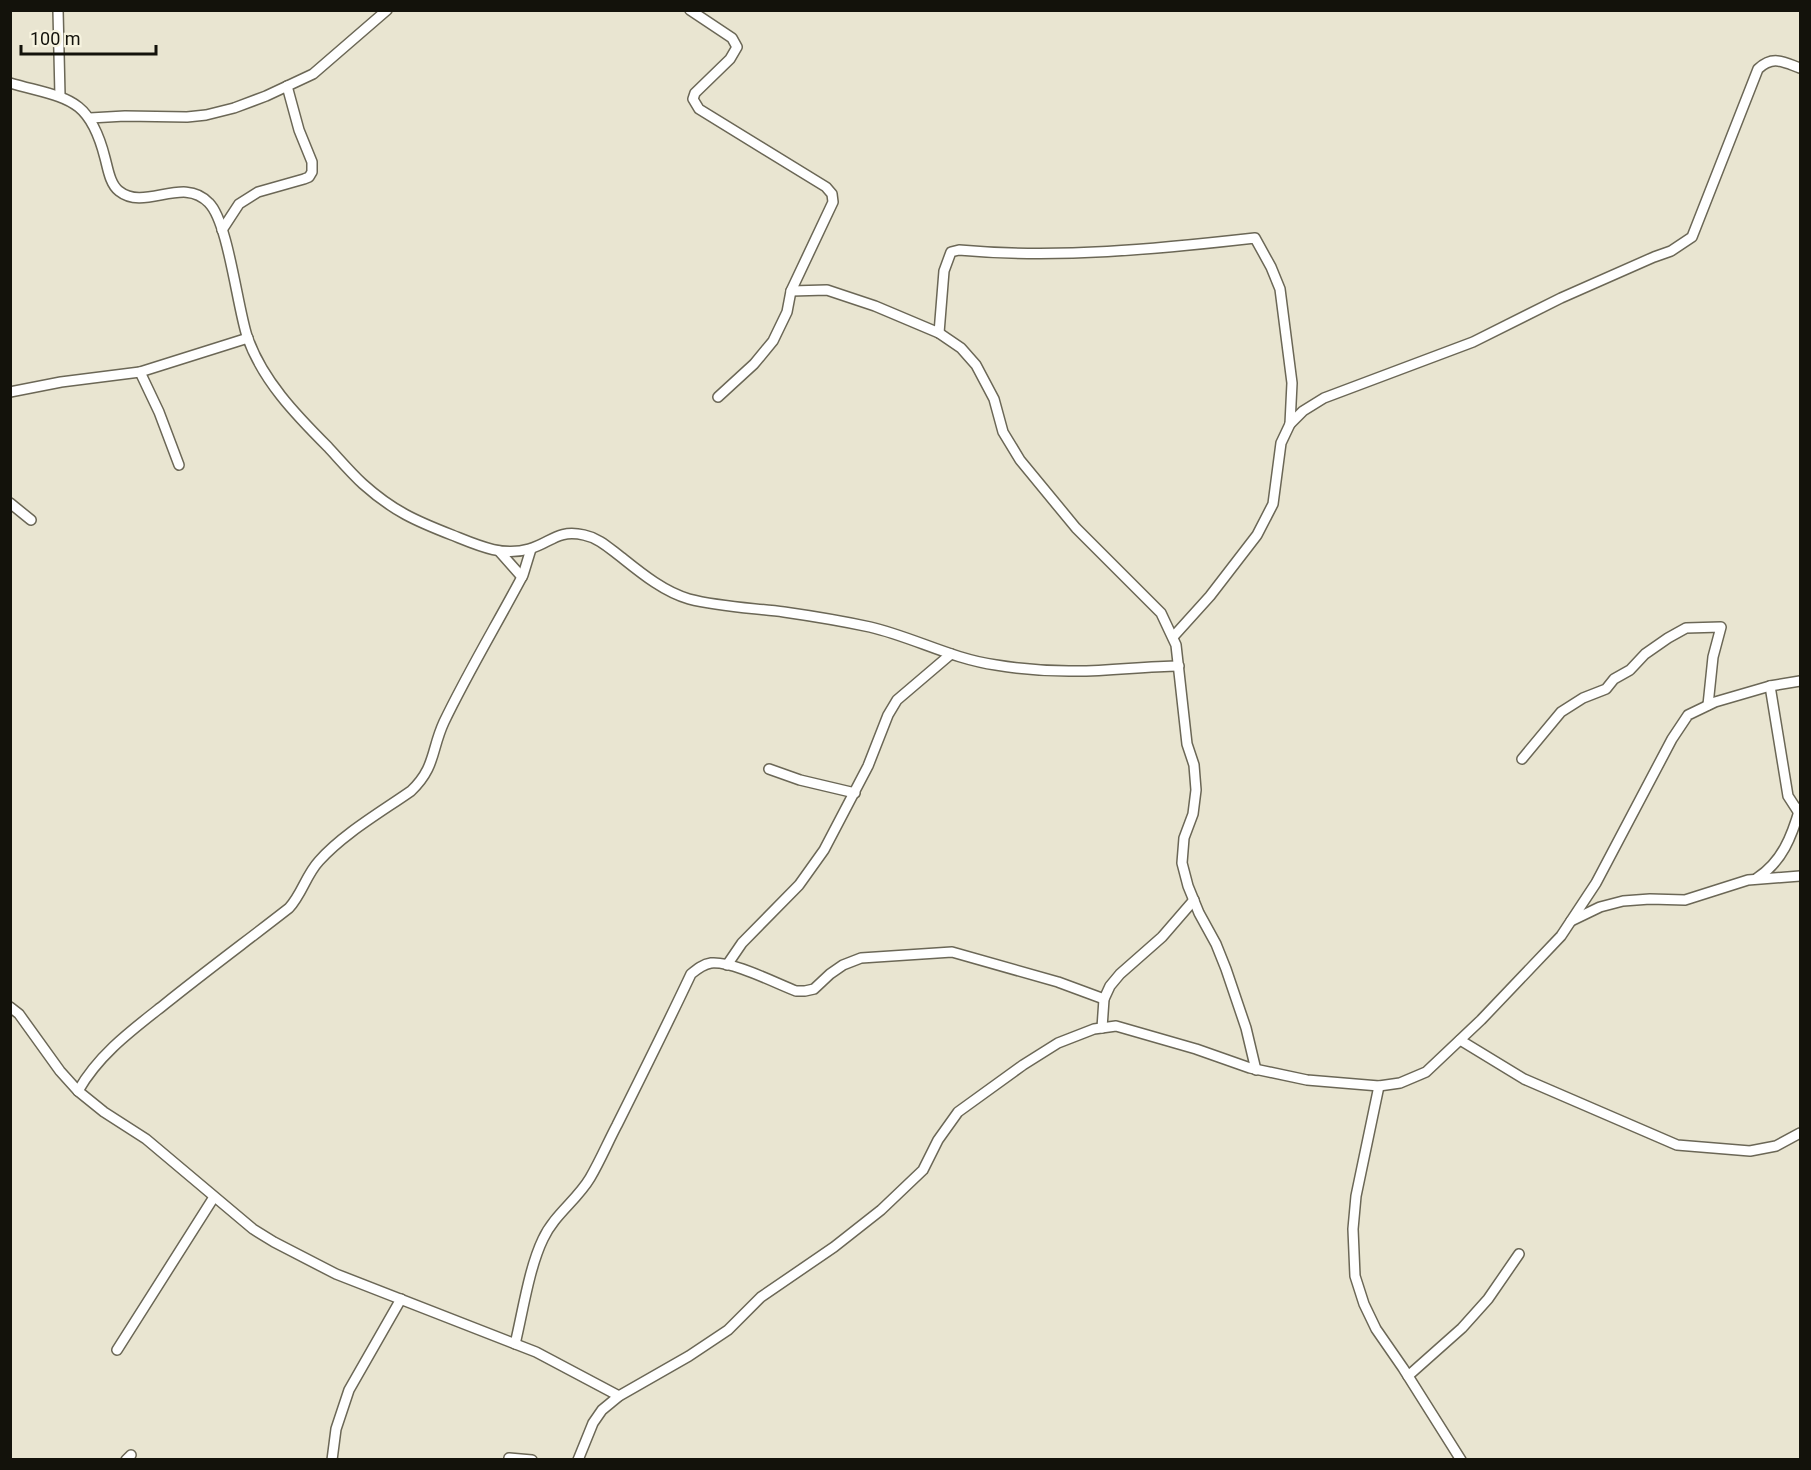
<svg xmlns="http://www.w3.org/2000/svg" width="1811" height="1470" font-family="Roboto,sans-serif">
<rect width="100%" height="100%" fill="#e9e5d1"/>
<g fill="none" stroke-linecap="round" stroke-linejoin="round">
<g stroke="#6b6756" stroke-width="12">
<g id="minor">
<polyline points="58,10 60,96"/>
<polyline points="690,10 732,38 737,47 730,59 695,93 693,99 699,109 826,187 832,194 833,202 791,291 787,312 773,341 754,364 718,397"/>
<path d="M10,83C66,99 89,95 105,158C108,169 110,184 119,191C145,212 183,175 209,203C228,222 237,305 247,336C262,380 296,415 328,447C340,460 351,473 363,484C393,511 416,521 452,535C477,545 502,557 529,549C551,543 557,529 584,535C599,538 609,548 621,557C641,573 664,592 689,599C720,607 753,608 784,612C812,616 842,621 870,627C913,637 952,659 996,665C1020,669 1045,671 1069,671C1106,672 1143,666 1179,666"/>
<polyline points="90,118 125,116 187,117 206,115 234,108 266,96 313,74 387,10"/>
<polyline points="222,230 239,204 258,192 304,179 309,177 312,172 312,162 299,130 287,86"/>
<polyline points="791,291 827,290 875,306 939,333 961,348 976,365 994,399 1003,432 1020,460 1076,528 1161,613 1176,645 1187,744 1194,765 1196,790 1193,814 1184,838 1182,863 1188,886 1199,913 1216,944 1226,969 1246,1028 1256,1070"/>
<path d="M939,333L944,271L951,252L959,250C1058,259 1157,249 1255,238L1271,267L1280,289L1292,383L1290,424"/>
<polyline points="140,372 159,412 179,465"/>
<polyline points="10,392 61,382 140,372 248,338"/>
<polyline points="10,503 31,520"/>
<polyline points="499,551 522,577"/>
<path d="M1173,637L1210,596L1257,535L1273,504L1281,443L1290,424L1303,411L1324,398L1473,342L1561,298L1654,257L1671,251L1692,237L1758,69C1773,55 1783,62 1800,68"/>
<polyline points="1770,686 1788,796 1799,813"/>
<polyline points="1522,759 1561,712 1583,698 1606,689 1614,679 1630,670 1645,654 1668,638 1686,628 1721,627 1713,657 1708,705"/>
<polyline points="769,769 800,780 855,793"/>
<path d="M1757,878C1782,862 1792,836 1800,808"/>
<polyline points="1571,921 1600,907 1623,901 1650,899 1685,900 1748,880 1800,876"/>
<polyline points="727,965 742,943 799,885 824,850 868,766 888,715 897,700 951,654"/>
<polyline points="10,1007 19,1014 60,1071 78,1091 104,1112 146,1139 253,1229 274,1242 336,1274 536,1352 619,1396"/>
<polyline points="1102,1028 1104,999 1110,986 1120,974 1162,937 1194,900"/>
<polyline points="1460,1040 1524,1079 1677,1145 1750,1151 1776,1146 1800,1133"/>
<polyline points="1379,1086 1356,1196 1353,1229 1355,1276 1364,1304 1376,1329 1403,1368 1461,1460"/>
<path d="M78,1091C99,1054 132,1030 165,1004C206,971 248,940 289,908C302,894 306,875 319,861C343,834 381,812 411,791C436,767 431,750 444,722C468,672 497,624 523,575L531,549"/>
<path d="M515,1344C523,1311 529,1268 543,1239C554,1215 577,1200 590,1178C600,1161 608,1142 617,1125C642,1075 667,1025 691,974C697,969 703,964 711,963C733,961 775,983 796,991H805L814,989L830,974L843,965L861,958L952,952L1058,982L1104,999"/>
<polyline points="117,1350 214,1197"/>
<polyline points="1408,1376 1462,1328 1488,1299 1519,1254"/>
<polyline points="509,1458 532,1460"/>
<polyline points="126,1460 131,1455"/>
<polyline points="332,1460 336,1429 349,1390 401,1299"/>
<polyline points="578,1460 593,1423 602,1410 619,1396 689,1356 728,1330 761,1297 834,1247 881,1210 923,1170 938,1140 958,1112 1023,1065 1058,1043 1094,1029 1116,1026 1196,1049 1250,1068 1307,1080 1379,1086 1400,1083 1426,1072 1481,1020 1561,936 1596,883 1672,739 1688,715 1715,702 1770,686 1800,681"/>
</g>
</g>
<use href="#minor" stroke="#fff" stroke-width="9"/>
</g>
<rect width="1811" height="1470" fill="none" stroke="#13120b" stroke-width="24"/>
<path d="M21 45v9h135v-9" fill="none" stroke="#13120b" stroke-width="3"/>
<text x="30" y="45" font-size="18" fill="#13120b" stroke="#f6f3df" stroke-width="4.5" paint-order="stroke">100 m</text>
</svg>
